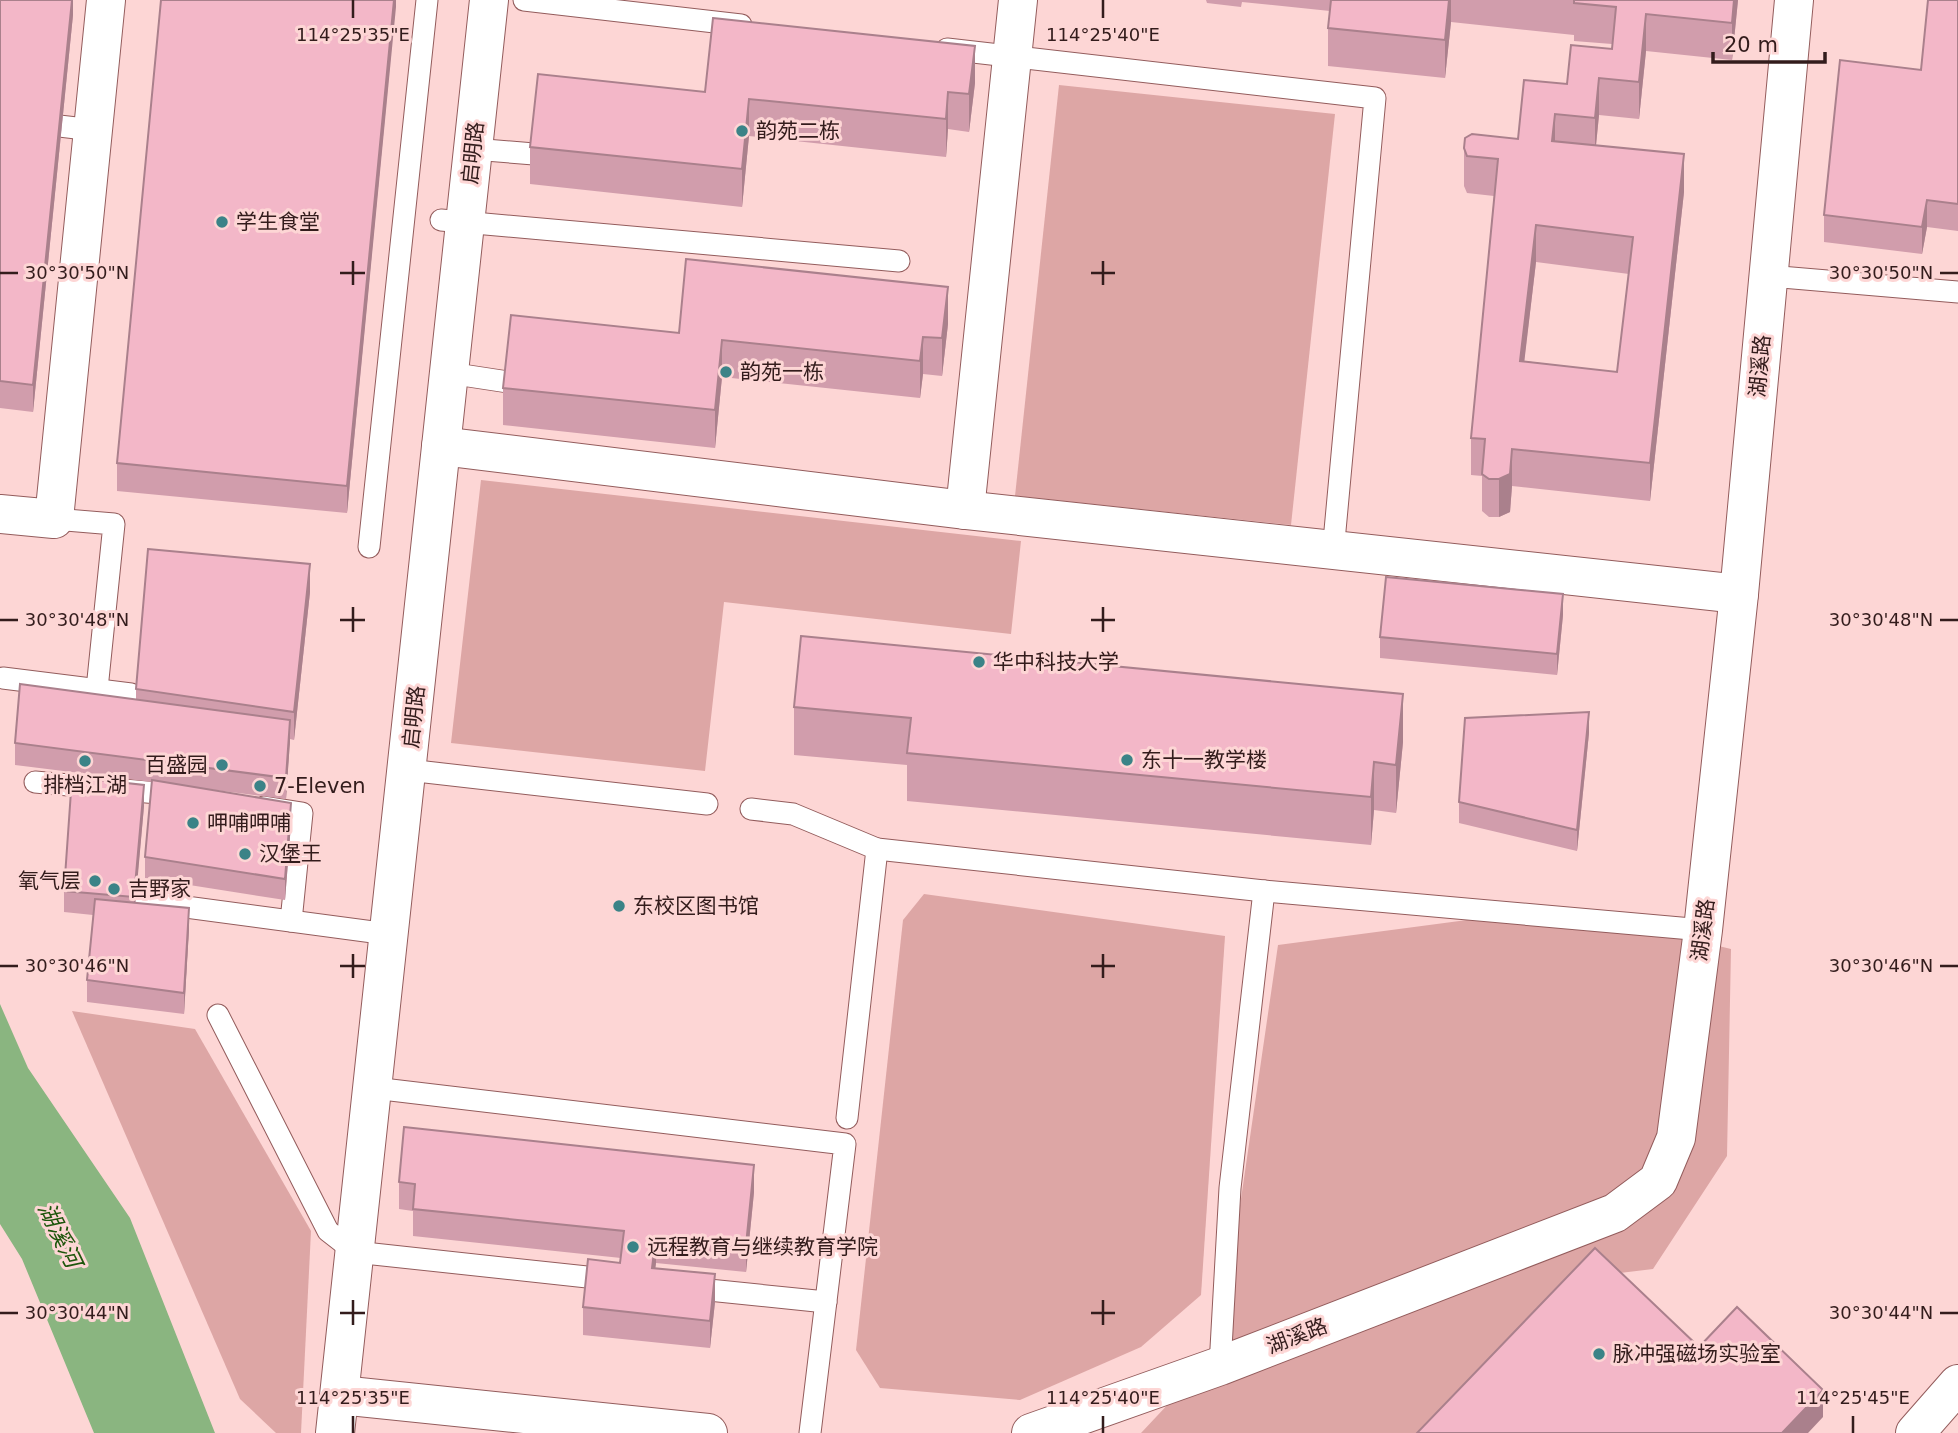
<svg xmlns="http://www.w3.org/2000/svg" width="1958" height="1433" font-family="'DejaVu Sans','Noto Sans SC',sans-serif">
<rect width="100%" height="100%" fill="#fdd6d5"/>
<g fill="#dda6a5">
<polygon points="1059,85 1335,114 1291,525 1015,496"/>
<polygon points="481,480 1021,541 1011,634 724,602 705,771 451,743"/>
<polygon points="924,894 1225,936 1201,1295 1141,1347 1020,1400 880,1388 856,1350 903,920"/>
<polygon points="1467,920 1690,939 1731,949 1727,1156 1653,1269 1595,1276 1417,1433 1141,1433 1219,1350 1278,945"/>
<polygon points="72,1011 195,1029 311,1231 301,1433 276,1433 240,1399"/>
</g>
<polygon fill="#8ab580" points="0,1004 28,1068 130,1218 215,1433 94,1433 22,1259 0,1224"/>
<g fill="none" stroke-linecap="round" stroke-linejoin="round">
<g stroke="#935c5c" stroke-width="23">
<g id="service">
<polyline points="524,0 741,25"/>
<polyline points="947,49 1375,98 1333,552"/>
<polyline points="0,119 93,130"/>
<polyline points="473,149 534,154"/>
<polyline points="441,220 899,261"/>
<polyline points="1769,276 1958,292"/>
<polyline points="449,373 508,382"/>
<polyline points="54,519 114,524 97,689"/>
<polyline points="369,547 427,0"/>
<polyline points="3,678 131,694"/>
<polyline points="408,770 707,804"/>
<polyline points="35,782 180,795"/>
<polyline points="264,807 302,813 291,921"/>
<polyline points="751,809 793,814 877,849 847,1118"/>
<polyline points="877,849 1264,891 1703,930"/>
<polyline points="141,901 388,934"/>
<polyline points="218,1015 328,1231 355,1252 615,1280"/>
<polyline points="374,1088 845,1144 810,1433"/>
<polyline points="689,1288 826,1302"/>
<polyline points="1220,1366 1230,1188 1264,891"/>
</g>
</g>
<g stroke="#935c5c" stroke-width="40">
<g id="minor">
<polyline points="441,446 965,510 1739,594"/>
<polyline points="965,510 1018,0"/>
<polyline points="0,514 54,519 106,0"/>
<polyline points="340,1395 708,1433"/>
<polyline points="335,1433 489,0"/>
<polyline points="1031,1433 1220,1366 1615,1213 1658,1181 1676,1138 1703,930 1739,594 1794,0"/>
<polyline points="1915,1433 1958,1384"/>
</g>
</g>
<use href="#service" stroke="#fff" stroke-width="21"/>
<use href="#minor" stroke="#fff" stroke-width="38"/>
</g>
<g fill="#d19dac" fill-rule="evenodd">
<polygon points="0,0 73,0 73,15 33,412 0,408"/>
<polygon points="396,0 347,513 117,491 117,463"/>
<path d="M1206,0H1738L1732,60L1646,51L1639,119L1599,115L1596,145L1684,192L1650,501L1512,486L1510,512L1499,517H1489L1482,511V476L1471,475V438L1494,196L1467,193L1464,186V148L1518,139L1567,84L1612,49V44L1574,41V35L1451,22L1445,78L1328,66V28L1330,11L1242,2L1241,7L1207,3ZM1536,262L1629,274L1617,372L1524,361Z"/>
<polygon points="1958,0 1958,231 1927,227 1922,254 1824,242 1824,215 1921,70"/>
<polygon points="975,83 969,132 948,129 946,157 749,136 742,207 530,184 530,147 705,92"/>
<polygon points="948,324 942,376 923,374 920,398 722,377 715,448 503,425 503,388 679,333"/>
<polygon points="310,592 294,740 290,739 286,799 207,789 291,824 285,900 145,878 145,857 152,782 15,765 15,743 136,700 136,689"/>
<polygon points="1563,615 1557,675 1380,658 1380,637"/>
<polygon points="794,707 1403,742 1396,813 1374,810 1371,845 907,801 907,765 794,755"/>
<polygon points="1589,733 1577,851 1459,823 1459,802"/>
<polygon points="144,806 135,903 189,929 184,1014 87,1002 87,980 93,915 64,912 64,891"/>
<polygon points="399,1182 754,1192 746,1272 656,1263 655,1268 715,1302 710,1348 583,1335 583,1307 620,1263 621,1258 413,1236 413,1211 399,1209"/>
</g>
<g fill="#aa808c">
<polygon points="72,0 73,0 73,15 33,412 33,385"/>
<polygon points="394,0 396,0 396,7 347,513 347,486"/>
<polygon points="1449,0 1451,0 1451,22 1445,78 1445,40"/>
<polygon points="1734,0 1738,0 1732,60 1732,23"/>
<polygon points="1646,14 1646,51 1639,119 1639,82"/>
<polygon points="975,46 975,83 969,132 969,94"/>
<polygon points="1599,78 1599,115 1595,155 1595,118"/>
<polygon points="948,92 948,129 946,157 946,119"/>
<polygon points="749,99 749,136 742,207 742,169"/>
<polygon points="1555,114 1555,151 1552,141"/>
<polygon points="1684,154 1684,192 1650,501 1650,463"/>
<polygon points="1927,200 1927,227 1922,254 1922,227"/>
<polygon points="1536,225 1536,262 1520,398 1520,361"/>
<polygon points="948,287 948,324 942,376 942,338"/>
<polygon points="923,337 923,374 920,398 920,361"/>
<polygon points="722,340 722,377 715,448 715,410"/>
<polygon points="1512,449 1512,486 1510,512 1499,517 1499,479"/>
<polygon points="310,564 310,592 294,740 294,712"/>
<polygon points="1563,594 1563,615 1557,675 1557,654"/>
<polygon points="1403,694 1403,742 1396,813 1396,765"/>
<polygon points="1589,712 1589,733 1577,851 1577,830"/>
<polygon points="290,720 290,741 286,799 286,778"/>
<polygon points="1374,762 1374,810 1371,845 1371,797"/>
<polygon points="144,785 144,806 134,919 134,897"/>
<polygon points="291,803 291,824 285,900 285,879"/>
<polygon points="189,908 189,929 184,1014 184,993"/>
<polygon points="754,1165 754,1192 746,1272 746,1245"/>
<polygon points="656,1236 656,1263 652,1295 652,1268"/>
<polygon points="715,1274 715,1302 710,1348 710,1321"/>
<polygon points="1823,1390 1823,1417 1808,1433 1782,1433"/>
</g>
<g fill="#f3b7c8" stroke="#aa808c" stroke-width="2" fill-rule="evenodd">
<polygon points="0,0 72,0 33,385 0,381"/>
<polygon points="161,0 394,0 347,486 117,463"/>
<polygon points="1331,0 1449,0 1445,40 1328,28"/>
<path d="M1574,0H1734L1732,23L1646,14L1639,82L1599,78L1595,118L1555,114L1552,141L1684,154L1650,463L1512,449L1510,474L1499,479H1489L1482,474L1485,439L1471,438L1498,159L1467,156L1464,148L1465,138L1472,134L1518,139L1524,80L1567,84L1571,45L1612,49L1616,7L1574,3ZM1536,225L1633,237L1617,372L1520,361Z"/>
<polygon points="1928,0 1958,0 1958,204 1927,200 1922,227 1824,215 1840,60 1921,70"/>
<polygon points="713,18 975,46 969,94 948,92 946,119 749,99 742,169 530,147 538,74 705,92"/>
<polygon points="686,259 948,287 942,338 923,337 920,361 722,340 715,410 503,388 511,315 679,333"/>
<polygon points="148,549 310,564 294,712 136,689"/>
<polygon points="1386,577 1563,594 1557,654 1380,637"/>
<polygon points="801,636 1403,694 1396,765 1374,762 1371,797 907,753 911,718 794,707"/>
<polygon points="20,684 290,720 286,778 15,743"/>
<polygon points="1589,712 1577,830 1459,802 1465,718"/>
<polygon points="72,777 144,785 134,897 64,891"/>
<polygon points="152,780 291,803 285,879 145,857"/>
<polygon points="95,899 189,908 184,993 87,980"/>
<polygon points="404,1127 754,1165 746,1245 656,1236 652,1268 715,1274 710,1321 583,1307 588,1259 620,1263 624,1231 413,1209 415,1184 399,1182"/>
<polygon points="1595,1248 1699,1347 1737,1307 1823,1390 1782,1433 1417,1433"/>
</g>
<path fill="none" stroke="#331c1c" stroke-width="2.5" d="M353,0V18M1103,0V18M353,261V285M1103,261V285M0,273H18M340,273H365M1091,273H1115M1940,273H1958M353,607V632M1103,607V632M0,620H18M340,620H365M1091,620H1115M1940,620H1958M353,954V978M1103,954V978M0,966H18M340,966H365M1091,966H1115M1940,966H1958M353,1300V1325M1103,1300V1325M0,1313H18M340,1313H365M1091,1313H1115M1940,1313H1958M353,1416V1433M1103,1416V1433M1853,1416V1433"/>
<g fill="#3b8387" stroke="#fdd6d5" stroke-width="2.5">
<circle cx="742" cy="131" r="7"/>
<circle cx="222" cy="222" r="7"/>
<circle cx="726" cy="372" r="7"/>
<circle cx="979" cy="662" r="7"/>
<circle cx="1127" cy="760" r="7"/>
<circle cx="85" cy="761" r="7"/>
<circle cx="222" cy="765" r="7"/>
<circle cx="260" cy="786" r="7"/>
<circle cx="193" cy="823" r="7"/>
<circle cx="245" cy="854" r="7"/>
<circle cx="95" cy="881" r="7"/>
<circle cx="114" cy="889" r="7"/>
<circle cx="619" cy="906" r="7"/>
<circle cx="633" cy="1247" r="7"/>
<circle cx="1599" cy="1354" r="7"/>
</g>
<g text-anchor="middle" stroke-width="6" stroke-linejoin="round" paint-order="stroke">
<g font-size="21" fill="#331c1c" stroke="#fdd6d5" text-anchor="start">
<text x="756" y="138">韵苑二栋</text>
<text x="236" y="229">学生食堂</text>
<text x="740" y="379">韵苑一栋</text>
<text x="993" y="669">华中科技大学</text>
<text x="1141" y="767">东十一教学楼</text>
<text x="208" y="772" text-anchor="end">百盛园</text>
<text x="85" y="792" text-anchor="middle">排档江湖</text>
<text x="274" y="793">7-Eleven</text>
<text x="207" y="830">呷哺呷哺</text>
<text x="259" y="861">汉堡王</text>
<text x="81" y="888" text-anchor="end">氧气层</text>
<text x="128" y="896">吉野家</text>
<text x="633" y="913">东校区图书馆</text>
<text x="647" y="1254">远程教育与继续教育学院</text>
<text x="1613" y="1361">脉冲强磁场实验室</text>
</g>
<g font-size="21" fill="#331c1c" stroke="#fdd6d5">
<text transform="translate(473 153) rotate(-84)" y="7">启明路</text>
<text transform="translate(1760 366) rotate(-85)" y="7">湖溪路</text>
<text transform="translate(414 717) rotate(-84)" y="7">启明路</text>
<text transform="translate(1703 930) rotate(-83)" y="7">湖溪路</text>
<text transform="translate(1297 1336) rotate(-21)" y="7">湖溪路</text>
</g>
<g font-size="23" font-style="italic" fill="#1e560c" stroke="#fdd6d5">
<text transform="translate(60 1235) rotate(64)" y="8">湖溪河</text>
</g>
</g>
<g font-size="18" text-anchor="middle" fill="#331c1c" stroke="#fdd6d5" stroke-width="6" stroke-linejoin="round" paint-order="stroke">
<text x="353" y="41">114°25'35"E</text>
<text x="1103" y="41">114°25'40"E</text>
<text x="77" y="279">30°30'50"N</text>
<text x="1881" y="279">30°30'50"N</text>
<text x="77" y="626">30°30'48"N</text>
<text x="1881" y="626">30°30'48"N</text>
<text x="77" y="972">30°30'46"N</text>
<text x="1881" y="972">30°30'46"N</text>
<text x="77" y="1319">30°30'44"N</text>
<text x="1881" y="1319">30°30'44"N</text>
<text x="353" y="1404">114°25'35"E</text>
<text x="1103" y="1404">114°25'40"E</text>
<text x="1853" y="1404">114°25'45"E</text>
</g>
<path d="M1713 52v10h112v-10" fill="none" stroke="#331c1c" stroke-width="3.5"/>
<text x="1724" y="52" font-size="21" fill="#331c1c" stroke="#fdd6d5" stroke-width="5" paint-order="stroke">20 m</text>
</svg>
